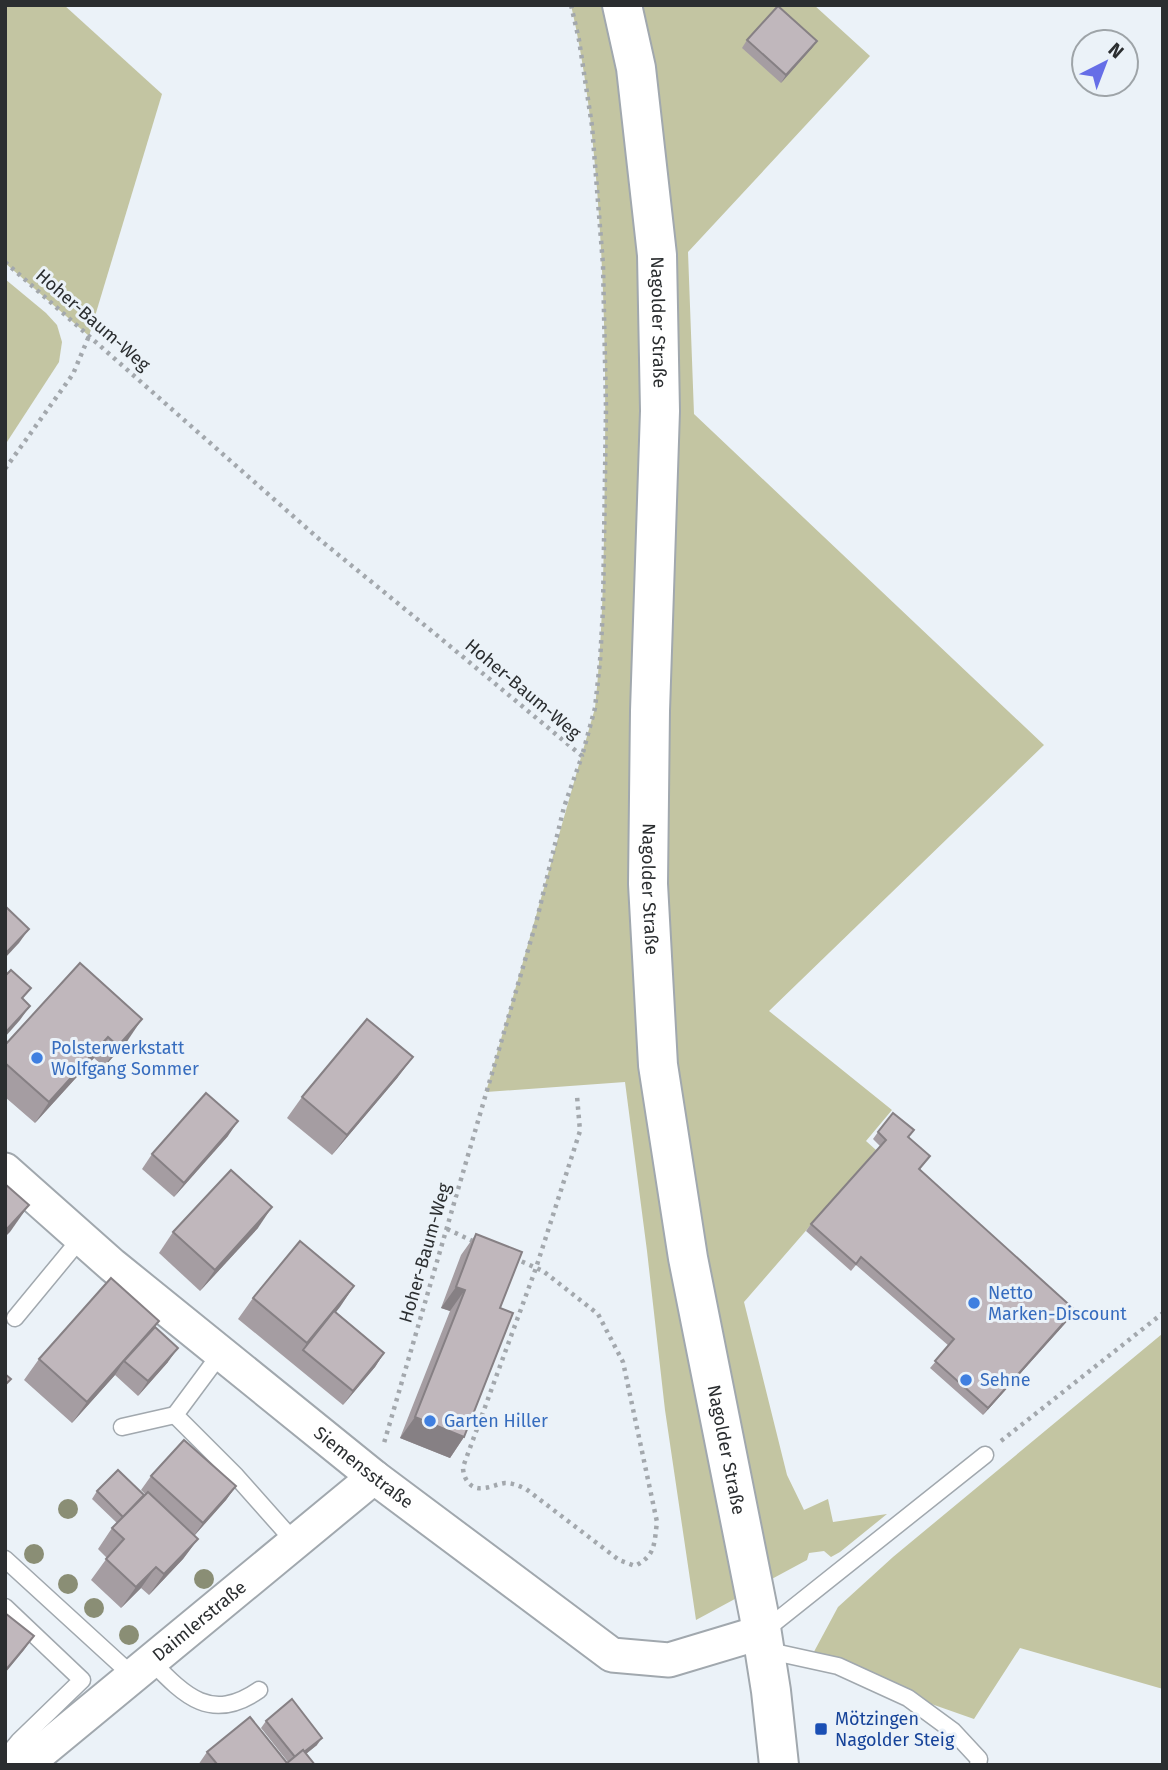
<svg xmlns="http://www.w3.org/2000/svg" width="1168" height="1770" font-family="'Fira Sans',sans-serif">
<rect width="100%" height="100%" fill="#ebf2f8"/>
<g fill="#c3c5a2">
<polygon points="5,5 64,5 162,94 89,336 5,263"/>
<path d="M571,5H814L870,56L688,252L694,414L1044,745L769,1011L892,1110L866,1141L876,1150L744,1302L787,1475L804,1510L828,1499L833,1522L887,1514L840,1552L831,1557L824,1551L809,1553L807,1560L696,1620L665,1410L647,1251L625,1082L486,1092L595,708C604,623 604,539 605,454C606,365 604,277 597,189C592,127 585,66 571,5Z"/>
<polygon points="5,279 46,313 57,325 62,342 59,362 5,445"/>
<polygon points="1162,1334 1163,1689 1020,1648 974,1719 809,1661 838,1607 893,1557"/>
</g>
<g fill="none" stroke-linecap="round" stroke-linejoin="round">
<g stroke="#a1a8ae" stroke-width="19">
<g id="lane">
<polyline points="15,1318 81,1238"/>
<polyline points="221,1353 175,1415 236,1476 284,1530 297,1541"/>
<polyline points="122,1427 175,1415"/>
<polyline points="5,1559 133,1676"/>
<polyline points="5,1607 82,1680 19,1741 5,1758"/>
<polyline points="764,1631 985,1455"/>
<polyline points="765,1650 838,1666 908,1698 953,1731 979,1759 978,1765"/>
<path d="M151,1661C185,1696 211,1723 259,1690"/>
</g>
</g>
<g stroke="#a1a8ae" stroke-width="37">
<g id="street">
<path id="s1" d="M5,1170L112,1265L374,1477L612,1655L669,1660L762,1632"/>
<path id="s2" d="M25,1765L374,1477"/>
</g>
</g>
<g stroke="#a1a8ae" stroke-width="42">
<g id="secondary">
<path id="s3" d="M622,5L636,68L657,255L660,411L650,711L648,884L658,1065L688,1258L759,1615L771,1691L779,1765"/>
</g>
</g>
<g stroke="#a3a8ad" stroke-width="4.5" stroke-dasharray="3.5 5" stroke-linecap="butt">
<polyline points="571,5 579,40 592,126 603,265 606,408 603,609 600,661 595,708 582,756"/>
<polyline points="5,262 319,539 439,637 582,756 564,807 537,919 384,1443"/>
<polyline points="5,469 73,374 89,336"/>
<polyline points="447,1229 477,1243"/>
<path d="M514,1258L543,1271L598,1314L623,1362L657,1522C654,1544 656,1555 635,1566L619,1560L526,1489C519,1486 513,1483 505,1483C497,1484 490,1488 483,1488C470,1490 463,1478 463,1467L536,1268L580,1131L577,1096"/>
<polyline points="1001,1441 1163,1313"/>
</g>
<use href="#lane" stroke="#fff" stroke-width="16"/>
<use href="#street" stroke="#fff" stroke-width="33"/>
<use href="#secondary" stroke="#fff" stroke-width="38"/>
</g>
<g fill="#8a8e75">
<circle cx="68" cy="1509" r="10"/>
<circle cx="34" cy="1554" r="10"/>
<circle cx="204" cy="1579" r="10"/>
<circle cx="68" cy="1584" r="10"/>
<circle cx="94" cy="1608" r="10"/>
<circle cx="129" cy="1635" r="10"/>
</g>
<g fill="#a59da2">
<polygon points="747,40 817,41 812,48 781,83 742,48"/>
<polygon points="80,963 128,1040 104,1067 94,1058 35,1123 5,1097 5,1045"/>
<polygon points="398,1077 332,1155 287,1118 302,1097"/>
<polygon points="878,1132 909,1137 925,1163 920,1169 1070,1318 983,1415 930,1368 949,1346 856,1265 851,1271 806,1231 811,1224 880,1146 873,1139"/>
<polygon points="228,1136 174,1197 142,1169 152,1154"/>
<polygon points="258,1228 200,1291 159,1253 173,1232"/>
<polygon points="476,1234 500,1308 464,1437 450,1458 400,1438 450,1311 441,1308 461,1255"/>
<polygon points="354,1286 336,1312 384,1353 375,1367 343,1405 238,1319 253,1298"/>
<polygon points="155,1327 168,1362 138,1396 115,1375 72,1423 24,1380 39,1359"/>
<polygon points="151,1476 236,1486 226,1500 194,1536 198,1539 183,1559 149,1595 141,1588 121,1608 91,1580 107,1558 98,1549 112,1528 117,1523 92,1499 97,1491 144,1495 145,1494 141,1490"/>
<polygon points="266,1721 317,1745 306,1754 315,1765 198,1765 207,1752 287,1763 288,1762 261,1728"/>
</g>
<g fill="#868084">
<polygon points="817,41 812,48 781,83 786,75"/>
<polygon points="29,929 19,943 5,958 5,954"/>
<polygon points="30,1006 20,1020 5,1037 5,1033"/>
<polygon points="142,1019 128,1040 104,1067 118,1046"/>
<polygon points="108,1037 94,1058 35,1123 49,1102"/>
<polygon points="413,1057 398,1077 332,1155 347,1135"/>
<polygon points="238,1121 228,1136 174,1197 184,1183"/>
<polygon points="29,1205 10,1232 5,1237 5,1231"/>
<polygon points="272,1207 258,1228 200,1291 215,1270"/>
<polygon points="354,1286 340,1307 304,1351 303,1350 307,1343"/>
<polygon points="456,1287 465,1290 450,1311 441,1308"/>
<polygon points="1075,1310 1070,1318 983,1415 988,1408"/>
<polygon points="159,1321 145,1341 124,1361 115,1375 72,1423 87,1402"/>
<polygon points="178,1348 168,1362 138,1396 148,1381"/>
<polygon points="384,1353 375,1367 343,1405 353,1391"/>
<polygon points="415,1417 464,1437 450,1458 400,1438"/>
<polygon points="236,1486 226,1500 193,1537 203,1523"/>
<polygon points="198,1539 183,1559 149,1595 164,1574"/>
<polygon points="156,1567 141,1588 121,1608 136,1587"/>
<polygon points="34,1636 24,1650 5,1673 5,1671"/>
<polygon points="322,1738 317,1745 292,1765 296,1759"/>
</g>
<g fill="#c0b7bc" stroke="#868084" stroke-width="2">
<polygon points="778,6 817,41 786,75 747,40"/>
<polygon points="5,906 29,929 5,954"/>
<polygon points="80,963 142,1019 118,1046 108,1037 49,1102 5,1063 5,1045"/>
<polygon points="11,970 31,988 22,998 30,1006 5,1033 5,976"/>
<polygon points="367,1019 413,1057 347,1135 302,1097"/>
<polygon points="206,1093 238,1121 184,1183 152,1154"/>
<polygon points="893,1113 914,1130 908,1137 930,1156 919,1169 1075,1310 988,1408 935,1361 954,1339 861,1257 856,1264 811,1224 886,1140 878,1132"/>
<polygon points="231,1170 272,1207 215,1270 173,1232"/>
<polygon points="5,1184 29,1205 5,1231"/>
<polygon points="476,1234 522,1252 500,1308 513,1313 464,1437 415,1417 465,1290 456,1287"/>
<polygon points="300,1241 354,1286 307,1343 253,1298"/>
<polygon points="111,1278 159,1321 87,1402 39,1359"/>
<polygon points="334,1311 384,1353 353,1391 303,1350"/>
<polygon points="155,1327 178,1348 148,1381 124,1361"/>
<polygon points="5,1374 11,1379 5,1385"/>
<polygon points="184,1440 236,1486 203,1523 151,1476"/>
<polygon points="118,1470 144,1495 123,1517 97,1491"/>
<polygon points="148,1492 198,1539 164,1574 156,1567 136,1587 106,1559 124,1539 112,1528"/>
<polygon points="5,1613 34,1636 5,1671"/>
<polygon points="292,1699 322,1738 304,1752 303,1750 295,1757 266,1721"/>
<polygon points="250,1717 287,1763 303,1750 315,1765 216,1765 217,1764 207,1752"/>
</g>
<g fill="#3f7fe0" stroke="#ebf2f8" stroke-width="2.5">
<circle cx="37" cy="1058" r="7"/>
<circle cx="974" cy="1303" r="7"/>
<circle cx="966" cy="1380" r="7"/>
<circle cx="430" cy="1421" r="7"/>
</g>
<rect fill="#1a4fb4" stroke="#ebf2f8" stroke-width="2.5" x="814" y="1722" width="14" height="14" rx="3.5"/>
<g text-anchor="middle" stroke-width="6" stroke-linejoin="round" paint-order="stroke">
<g font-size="18" fill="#2b2e30" stroke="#ebf2f8">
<text transform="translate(93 320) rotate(41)" y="6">Hoher-Baum-Weg</text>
<text dy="6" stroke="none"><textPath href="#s3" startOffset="320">Nagolder Straße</textPath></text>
<text transform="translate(523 689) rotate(40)" y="6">Hoher-Baum-Weg</text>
<text dy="6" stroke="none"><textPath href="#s3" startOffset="887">Nagolder Straße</textPath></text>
<text transform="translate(425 1253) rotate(-74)" y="6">Hoher-Baum-Weg</text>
<text dy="6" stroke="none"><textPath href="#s3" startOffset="1454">Nagolder Straße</textPath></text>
<text dy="6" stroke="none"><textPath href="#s1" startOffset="466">Siemensstraße</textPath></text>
<text dy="6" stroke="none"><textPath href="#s2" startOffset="226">Daimlerstraße</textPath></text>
</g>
<g font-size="18" fill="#366cbe" stroke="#ebf2f8" text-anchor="start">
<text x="51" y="1054">Polsterwerkstatt<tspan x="51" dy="21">Wolfgang Sommer</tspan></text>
<text x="988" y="1299">Netto<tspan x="988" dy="21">Marken-Discount</tspan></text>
<text x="980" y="1386">Sehne</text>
<text x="444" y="1427">Garten Hiller</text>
</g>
<g font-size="18" fill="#164399" stroke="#ebf2f8" text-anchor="start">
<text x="835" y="1725">Mötzingen<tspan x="835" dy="21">Nagolder Steig</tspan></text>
</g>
</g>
<rect width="1168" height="1770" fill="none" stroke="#2b2e30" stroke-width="14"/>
<g transform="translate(1105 63) rotate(42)"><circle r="33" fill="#ebf2f8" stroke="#9ea4a8" stroke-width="2"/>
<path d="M0-5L12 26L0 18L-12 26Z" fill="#666ee7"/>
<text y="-10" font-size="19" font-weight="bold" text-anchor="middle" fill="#2b2e30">N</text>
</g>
</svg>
